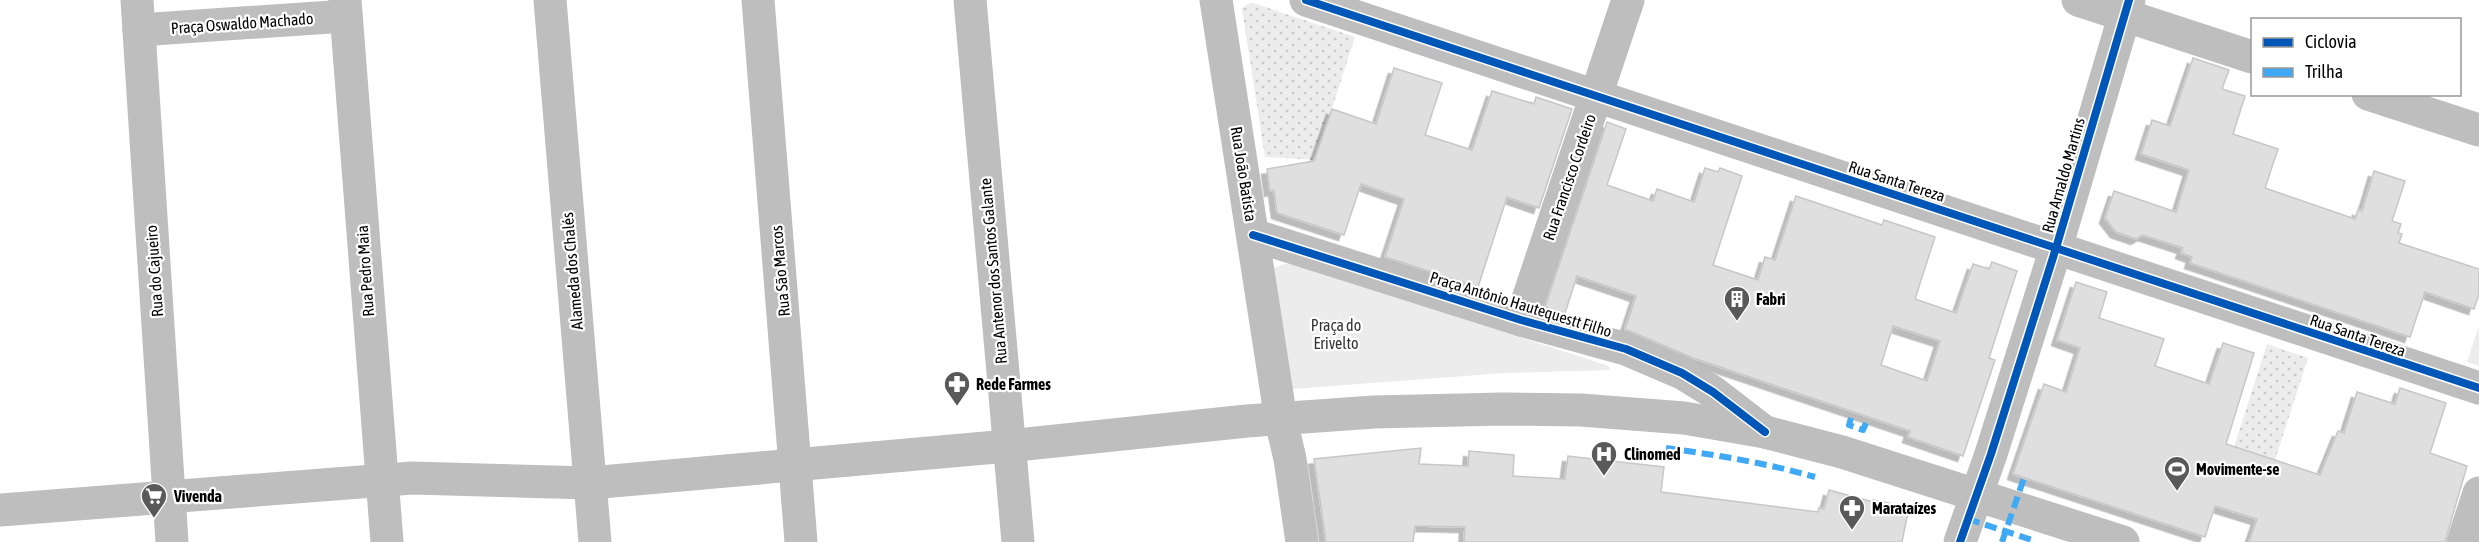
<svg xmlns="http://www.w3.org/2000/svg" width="2479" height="542" font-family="'Asap Condensed',sans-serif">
<defs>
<pattern id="grass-dots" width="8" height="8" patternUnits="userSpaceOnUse" patternTransform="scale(1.5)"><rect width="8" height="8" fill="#ececec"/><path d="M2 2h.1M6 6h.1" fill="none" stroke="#c9c9c9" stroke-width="1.8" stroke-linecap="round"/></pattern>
<filter id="shadow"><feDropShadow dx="-5.5" dy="5.5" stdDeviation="0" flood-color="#0004"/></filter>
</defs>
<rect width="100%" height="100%" fill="#fff"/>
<g fill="url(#grass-dots)">
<polygon points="1253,3 1355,37 1323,136 1317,160 1265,157 1242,9 1246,5"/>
<polygon points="2267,344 2308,358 2275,460 2234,447"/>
</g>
<g fill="#ececec">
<polygon points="1285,264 1297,265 1609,366 1610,370 1505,373 1292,389 1271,269"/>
<polygon points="2479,326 2479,366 2467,362"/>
</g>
<g fill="#dfdfdf" stroke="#c7c7c7" stroke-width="1.5" fill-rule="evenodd" filter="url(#shadow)">
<polygon points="2193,58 2229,70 2222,89 2245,96 2233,134 2278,149 2265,188 2355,219 2358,210 2362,211 2374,171 2405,181 2392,221 2401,224 2398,233 2402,234 2399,243 2479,269 2479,294 2474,309 2425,292 2410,337 2190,263 2192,257 2181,253 2183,248 2143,235 2136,239 2116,232 2105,218 2114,191 2176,212 2189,170 2141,154 2152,120 2170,126"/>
<polygon points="1394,68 1442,83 1425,135 1472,150 1492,91 1534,104 1536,97 1572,109 1539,208 1507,197 1478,287 1385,257 1404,199 1361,184 1344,235 1277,213 1274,190 1270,191 1267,169 1314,161 1332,109 1376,124"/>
<path d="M1607,122L1626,129L1607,185L1653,201L1657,189L1694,202L1705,168L1718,172L1720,168L1742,176L1713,265L1758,280L1765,257L1775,260L1796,196L1882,225L1884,220L1935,237L1915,299L1956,313L1973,264L1989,269L1992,262L2017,271L1989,358L1995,360L1963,456L1908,437L1910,431L1693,358L1625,329L1636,296L1577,276L1565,313L1545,307ZM1893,326L1940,341L1927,381L1881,365Z"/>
<polygon points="2076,282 2107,292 2099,318 2164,339 2155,366 2209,384 2223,343 2254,353 2226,444 2275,460 2320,475 2338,431 2344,433 2357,392 2395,404 2400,388 2446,403 2430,453 2467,466 2445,542 2249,542 2257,519 2215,506 2205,537 2013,474 2044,384 2066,392 2080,348 2057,340"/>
<polygon points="1421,448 1419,464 1468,466 1469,451 1514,455 1513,476 1565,479 1568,456 1664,467 1661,492 1818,512 1819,508 1824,509 1829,490 1873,502 1873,500 1909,507 1902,542 1464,542 1465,527 1415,526 1413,542 1326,542 1314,459"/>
</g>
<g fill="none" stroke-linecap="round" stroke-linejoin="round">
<g stroke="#bebebe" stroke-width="33">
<polyline points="137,0 172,542"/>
<polyline points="345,0 387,542"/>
<polyline points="550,0 595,542"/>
<polyline points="758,0 801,542"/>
<polyline points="970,0 1018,542"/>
<polyline points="1216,0 1281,420 1290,459 1302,542"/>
<polyline points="1306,0 2479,388"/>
<polyline points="2078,0 2252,57"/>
<polyline points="139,30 346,16"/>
<polyline points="2368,94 2479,130"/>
<polyline points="1253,235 1521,320 1626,349 1682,373 1713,392 1765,432"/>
<polyline points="1521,320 1628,0"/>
<polyline points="1960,542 1991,454 2056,248 2129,0"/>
<polyline points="2463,542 2479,493"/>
</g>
<polyline stroke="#bebebe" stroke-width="33" points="0,510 412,478 590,483 1008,446 1247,421 1374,412 1502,409 1581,410 1684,418 1765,432 1842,452 2123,542"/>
<g stroke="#3fa9f5" stroke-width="6" stroke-dasharray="12 6" stroke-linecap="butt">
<polyline points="1851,418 1849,425 1863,430 1866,423"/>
<path d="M1666,448C1717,455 1766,463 1815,477"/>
<polyline points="1968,519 2032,540"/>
<polyline points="2002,542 2024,478"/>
</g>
<g stroke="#fff" stroke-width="11">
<g id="cycleway">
<polyline points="1306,0 2479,388"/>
<polyline points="1253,235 1521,320 1626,349 1682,373 1713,392 1765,432"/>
<polyline points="1960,542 1991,454 2056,248 2129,0"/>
</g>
</g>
<use href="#cycleway" stroke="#0057b8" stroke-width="8"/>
</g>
<defs>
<g id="building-pin" transform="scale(1.35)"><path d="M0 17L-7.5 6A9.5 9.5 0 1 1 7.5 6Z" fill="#595959" stroke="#fff"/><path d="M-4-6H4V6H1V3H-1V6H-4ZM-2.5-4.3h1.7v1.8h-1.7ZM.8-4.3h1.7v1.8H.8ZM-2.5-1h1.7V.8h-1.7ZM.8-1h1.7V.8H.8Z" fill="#fff"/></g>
<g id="pharmacy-pin" transform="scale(1.35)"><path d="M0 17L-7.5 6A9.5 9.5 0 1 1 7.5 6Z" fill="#595959" stroke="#fff"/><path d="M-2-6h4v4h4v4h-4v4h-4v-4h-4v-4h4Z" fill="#fff"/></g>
<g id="hospital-pin" transform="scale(1.35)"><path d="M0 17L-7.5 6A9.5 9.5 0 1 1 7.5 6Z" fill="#595959" stroke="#fff"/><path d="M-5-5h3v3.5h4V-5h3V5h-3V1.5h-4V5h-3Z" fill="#fff"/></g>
<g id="stadium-pin" transform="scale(1.35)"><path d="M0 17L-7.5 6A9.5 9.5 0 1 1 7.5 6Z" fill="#595959" stroke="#fff"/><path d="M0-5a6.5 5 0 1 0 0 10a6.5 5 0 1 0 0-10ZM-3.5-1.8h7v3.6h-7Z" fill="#fff"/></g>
<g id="supermarket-pin" transform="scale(1.35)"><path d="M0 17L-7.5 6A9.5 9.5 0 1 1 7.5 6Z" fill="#595959" stroke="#fff"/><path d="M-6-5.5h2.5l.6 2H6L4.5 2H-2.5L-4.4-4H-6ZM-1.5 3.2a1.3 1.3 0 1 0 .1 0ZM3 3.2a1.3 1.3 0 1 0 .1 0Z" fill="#fff"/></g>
</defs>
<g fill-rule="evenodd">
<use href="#building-pin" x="1737" y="299"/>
<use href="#pharmacy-pin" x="957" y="384"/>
<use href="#hospital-pin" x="1604" y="454"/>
<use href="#stadium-pin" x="2177" y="469"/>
<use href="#supermarket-pin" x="154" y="496"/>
<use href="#pharmacy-pin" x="1852" y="508"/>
</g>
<g text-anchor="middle" stroke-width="4.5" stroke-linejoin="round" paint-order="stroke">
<g font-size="16" fill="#000" stroke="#fff">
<text transform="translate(242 23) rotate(-4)" y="6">Praça Oswaldo Machado</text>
<text transform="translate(1244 174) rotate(81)" y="6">Rua João Batista</text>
<text transform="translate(2063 175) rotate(-74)" y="6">Rua Arnaldo Martins</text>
<text transform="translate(1569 177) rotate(-71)" y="6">Rua Francisco Cordeiro</text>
<text transform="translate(1897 181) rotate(18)" y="6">Rua Santa Tereza</text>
<text transform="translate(154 271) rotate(-94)" y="6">Rua do Cajueiro</text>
<text transform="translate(365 271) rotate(-94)" y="6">Rua Pedro Maia</text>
<text transform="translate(572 271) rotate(-95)" y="6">Alameda dos Chalés</text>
<text transform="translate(780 271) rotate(-95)" y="6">Rua São Marcos</text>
<text transform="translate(993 271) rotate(-95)" y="6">Rua Antenor dos Santos Galante</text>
<text transform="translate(1521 304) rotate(17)" y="6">Praça Antônio Hautequestt Filho</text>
<text transform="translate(2358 335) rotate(19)" y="6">Rua Santa Tereza</text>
</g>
<g font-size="16" font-weight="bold" fill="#000" stroke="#fff" text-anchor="start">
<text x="1756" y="305">Fabri</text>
<text x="976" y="390">Rede Farmes</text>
<text x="1624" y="460">Clinomed</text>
<text x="2196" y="475">Movimente-se</text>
<text x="174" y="502">Vivenda</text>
<text x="1872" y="514">Marataízes</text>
</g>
<g font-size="16" fill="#333" stroke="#fff">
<text x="1336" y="331">Praça do<tspan x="1336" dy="18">Erivelto</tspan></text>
</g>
</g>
<rect x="2251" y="18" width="210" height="78" fill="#ffffff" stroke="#999999" stroke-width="1.5"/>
<rect x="2263" y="38" width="30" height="9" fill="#0057b8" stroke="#999999" stroke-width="1.5"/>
<text x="2305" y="48" font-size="18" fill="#000000">Ciclovia</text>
<rect x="2263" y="68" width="30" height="9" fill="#3fa9f5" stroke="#999999" stroke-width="1.5"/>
<text x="2305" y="78" font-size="18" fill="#000000">Trilha</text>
</svg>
